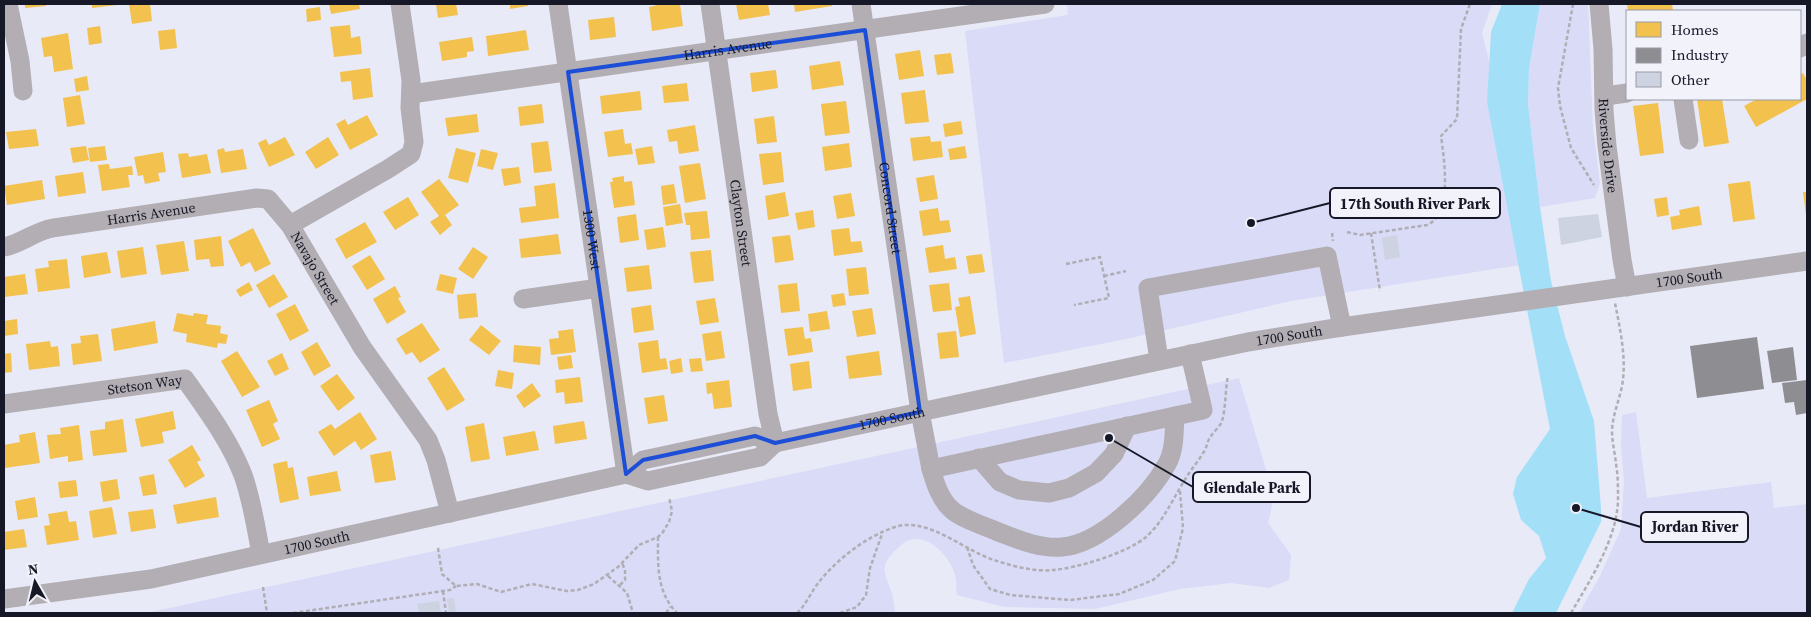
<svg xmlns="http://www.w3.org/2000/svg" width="1811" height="617" font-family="'Source Serif 4',serif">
<rect width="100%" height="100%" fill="#e8eaf8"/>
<g fill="#d9dbf7">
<polygon points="1067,4 1492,4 1482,33 1495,85 1520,265 1291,301 1126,339 1004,363 965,31 1068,15"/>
<polygon points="1540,4 1588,4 1593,128 1600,183 1595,198 1540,207 1528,104 1529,69"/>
<path d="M1239,378L1274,497L1268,523L1291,555L1289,580L1269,588L1231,583L1180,589L1095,609L1005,607L957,595C956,588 957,578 954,572C947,551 919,526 899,547C894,551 887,558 885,565C883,575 890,585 892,594C894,601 894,607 895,613H146Z"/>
<polygon points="1636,412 1647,498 1771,482 1774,508 1807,504 1807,613 1579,613 1600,576 1621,529 1624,481 1621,445 1622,415"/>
</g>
<polygon fill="#a3e0f8" points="1502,4 1540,4 1529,69 1528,104 1540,207 1551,281 1565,336 1594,421 1601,508 1601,522 1556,613 1512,613 1529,579 1546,558 1539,536 1521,520 1513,494 1517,477 1550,429 1487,102 1491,32"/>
<g fill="#f2c14e">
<polygon points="25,4 46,4 46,6 25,8"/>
<polygon points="92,4 117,4 117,5 92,8"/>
<polygon points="129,4 150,4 152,21 132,24"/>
<polygon points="329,4 359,4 360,9 331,14"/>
<polygon points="436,4 456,4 458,15 438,18"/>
<polygon points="510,4 528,4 528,6 510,9"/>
<polygon points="662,4 680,4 683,26 652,31 649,7"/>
<polygon points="736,4 768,4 770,15 739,20"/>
<polygon points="794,4 831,4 832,6 795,12"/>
<polygon points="1627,4 1672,4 1673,11 1628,11"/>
<polygon points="320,7 321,20 307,22 306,9"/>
<polygon points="614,17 616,37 590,40 588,20"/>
<polygon points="350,25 351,38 360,36 362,54 334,57 330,27"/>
<polygon points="100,26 102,43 89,45 87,28"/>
<polygon points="175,29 177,48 160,50 158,31"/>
<polygon points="526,30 529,50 488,56 486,36"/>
<polygon points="68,33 73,69 54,72 52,56 44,57 41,38"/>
<polygon points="472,37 474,51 467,52 467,57 442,61 439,42"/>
<polygon points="920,50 924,76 899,80 895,54"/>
<polygon points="951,53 954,73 937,75 934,55"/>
<polygon points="840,61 844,85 812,90 809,66"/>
<polygon points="370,68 373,97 353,100 351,81 341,82 340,72"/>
<polygon points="776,70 778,88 752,92 750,73"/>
<polygon points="1803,73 1807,80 1807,99 1756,127 1744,106 1757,99 1800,99 1800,75"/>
<polygon points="87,76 89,90 76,92 74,79"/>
<polygon points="687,83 689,101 664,103 662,86"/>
<polygon points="925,90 929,122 905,124 901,93"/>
<polygon points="640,91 642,110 602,114 600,96"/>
<polygon points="80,95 85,124 67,127 63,98"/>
<polygon points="1697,99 1722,99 1729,143 1704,147"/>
<polygon points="846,101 850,133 825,136 821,104"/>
<polygon points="1658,103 1664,153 1640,156 1633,106"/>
<polygon points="542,104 544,123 520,126 518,107"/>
<polygon points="477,114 479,132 448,136 445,118"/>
<polygon points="367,115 378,135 350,150 336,124 345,119 348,125"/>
<polygon points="774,116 777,142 757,144 754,119"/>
<polygon points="961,121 963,134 945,137 943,124"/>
<polygon points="695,125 699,151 679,154 677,141 669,142 667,130"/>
<polygon points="36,129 39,146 9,149 6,132"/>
<polygon points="623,129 625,144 631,143 633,154 608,157 604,132"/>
<polygon points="930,136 931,142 941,141 943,157 913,161 910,138"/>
<polygon points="285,137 295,155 269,167 258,143 266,139 269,145"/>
<polygon points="328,137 339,155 316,169 305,152"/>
<polygon points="548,141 552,171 534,173 531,143"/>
<polygon points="849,143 852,167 825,171 822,147"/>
<polygon points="86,146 89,160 73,163 70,148"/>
<polygon points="105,146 107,160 90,162 88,148"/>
<polygon points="652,146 655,163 638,165 635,149"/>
<polygon points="965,146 967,158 950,160 948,149"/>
<polygon points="224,148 225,152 243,149 247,169 221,173 217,150"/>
<polygon points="456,148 476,153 468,183 448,178"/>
<polygon points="481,149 498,153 493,170 477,166"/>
<polygon points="163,152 166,172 158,173 160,181 145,184 143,175 138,176 134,157"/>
<polygon points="781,152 784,182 763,185 759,154"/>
<polygon points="188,153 189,157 207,154 211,173 182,178 178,154"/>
<polygon points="700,163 706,199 685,203 679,166"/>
<polygon points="109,164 110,169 132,166 133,175 128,175 130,187 102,191 98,165"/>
<polygon points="519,167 521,183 504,186 501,169"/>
<polygon points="83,172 86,193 58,197 55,176"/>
<polygon points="934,175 938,199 920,202 916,178"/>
<polygon points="624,176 624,182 632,181 635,205 614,208 610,182 613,182 612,178"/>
<polygon points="439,179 459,205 445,215 452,225 440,235 430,222 439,216 421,192"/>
<polygon points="42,180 45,199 7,205 4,186"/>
<polygon points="1750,181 1755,219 1733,222 1728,184"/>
<polygon points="555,183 559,218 521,223 519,208 536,206 534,186"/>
<polygon points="674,184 677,203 663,205 661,186"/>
<polygon points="785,192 789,216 768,220 765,196"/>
<polygon points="1803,192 1807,192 1807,215 1806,215"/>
<polygon points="851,193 855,216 837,219 833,196"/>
<polygon points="408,197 419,215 395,230 383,212"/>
<polygon points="1667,197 1669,215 1657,217 1654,199"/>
<polygon points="680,204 683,223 666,226 663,207"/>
<polygon points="1699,206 1702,225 1672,230 1670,217 1680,215 1679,210"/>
<polygon points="938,208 940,221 949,220 951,232 923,236 919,211"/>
<polygon points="813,210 815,227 798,230 795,213"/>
<polygon points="707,211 710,238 691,240 690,225 686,225 684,213"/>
<polygon points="636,214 639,240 620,243 617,217"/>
<polygon points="365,222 377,242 346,259 335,239"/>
<polygon points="663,227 666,247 647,250 644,230"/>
<polygon points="253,228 271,264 255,272 250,262 241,267 228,241"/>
<polygon points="849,228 851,242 861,241 863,252 834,256 831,230"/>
<polygon points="558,234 561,254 521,258 519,239"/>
<polygon points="790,235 794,260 775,263 772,237"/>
<polygon points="221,236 224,266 211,267 209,259 196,260 194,240"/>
<polygon points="184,241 189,271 161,275 156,245"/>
<polygon points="943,245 945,259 955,257 957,269 929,273 925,248"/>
<polygon points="143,247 147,274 121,278 117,251"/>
<polygon points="473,247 488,257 473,279 458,269"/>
<polygon points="711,250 714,281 694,283 690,252"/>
<polygon points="107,252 111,273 84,278 81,256"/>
<polygon points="982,254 985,272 969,274 966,256"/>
<polygon points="370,255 385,279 367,290 352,266"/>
<polygon points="67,259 70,288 38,292 35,269 49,267 48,261"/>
<polygon points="649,265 652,289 627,292 624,268"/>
<polygon points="866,267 869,294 849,296 846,269"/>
<polygon points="25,274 28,294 4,297 4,277"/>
<polygon points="274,274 288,297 269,308 256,285"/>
<polygon points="440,274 457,278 453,294 436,290"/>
<polygon points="249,282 253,290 240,297 236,290"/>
<polygon points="797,283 800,311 781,313 778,285"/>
<polygon points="949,283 952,310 933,312 929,285"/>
<polygon points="395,286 401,297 398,298 406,312 387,324 373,299"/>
<polygon points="476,293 478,317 459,319 457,295"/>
<polygon points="844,293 846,305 833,307 831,295"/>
<polygon points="970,296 976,334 960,337 955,307 960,306 958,298"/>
<polygon points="715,298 719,322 700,325 696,301"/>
<polygon points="295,304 309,331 290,341 276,314"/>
<polygon points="651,305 654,330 634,333 631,308"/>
<polygon points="872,308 876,334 857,337 852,311"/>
<polygon points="827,311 830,329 810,332 808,314"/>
<polygon points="177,313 193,316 194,313 208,315 206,324 221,326 220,333 228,335 226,344 218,343 217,348 186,342 187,334 173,331"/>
<polygon points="17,319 18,334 4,336 4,321"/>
<polygon points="155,321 158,343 114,351 111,329"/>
<polygon points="422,323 440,350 420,363 412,352 406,355 396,339"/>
<polygon points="481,325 501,341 489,355 469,340"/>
<polygon points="803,327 805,339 811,338 813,352 788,356 784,329"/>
<polygon points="573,329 576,352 551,355 549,339 559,338 558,331"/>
<polygon points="721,331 725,358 706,361 702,334"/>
<polygon points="956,331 959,357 940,359 937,333"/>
<polygon points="98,334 102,361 73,365 71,344 81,343 80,336"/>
<polygon points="658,340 660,359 666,358 668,369 642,373 638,343"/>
<polygon points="50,341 51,347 58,346 60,366 29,370 26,344"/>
<polygon points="317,342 331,366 314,376 301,352"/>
<polygon points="514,345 541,347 540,365 513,362"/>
<polygon points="237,351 260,387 242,397 221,361"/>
<polygon points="879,351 882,375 849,379 846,356"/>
<polygon points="11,353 12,372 4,373 4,354"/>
<polygon points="282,353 289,369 275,376 267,361"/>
<polygon points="571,355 573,368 559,370 557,357"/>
<polygon points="681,358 683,372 671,374 669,361"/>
<polygon points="701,358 703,371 691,372 689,359"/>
<polygon points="809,361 812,388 793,391 790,364"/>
<polygon points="444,367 465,400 447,411 427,378"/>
<polygon points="498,370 514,373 512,389 495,386"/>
<polygon points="337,374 355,398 338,411 320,386"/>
<polygon points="580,377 583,402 565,404 564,392 556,393 555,380"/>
<polygon points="729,380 732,407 714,409 712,393 707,394 706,383"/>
<polygon points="532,383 541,396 524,408 516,396"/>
<polygon points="664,395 668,421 648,424 644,398"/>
<polygon points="269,400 278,421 273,424 280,439 262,447 246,410"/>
<polygon points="173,411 176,429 162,432 164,443 141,447 135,419"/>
<polygon points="360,412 377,439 361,450 355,441 334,456 318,432 331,424 335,429"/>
<polygon points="123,419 127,452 93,456 90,431 105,429 105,422"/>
<polygon points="584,421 587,439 555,444 553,426"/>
<polygon points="484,423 490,459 471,462 465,427"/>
<polygon points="79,425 83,460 68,462 68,456 50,459 47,435 61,434 60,428"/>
<polygon points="535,431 539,450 506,456 503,437"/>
<polygon points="35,432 40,463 5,468 4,445 20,442 19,435"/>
<polygon points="192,445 201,460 197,462 205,476 185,488 168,460"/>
<polygon points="391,451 396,480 375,483 370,455"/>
<polygon points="287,461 288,468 293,467 299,499 280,503 273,464"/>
<polygon points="337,471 341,491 310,496 307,477"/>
<polygon points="154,474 157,494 143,496 139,477"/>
<polygon points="117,479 120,499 103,502 100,482"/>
<polygon points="76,480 78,496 60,498 58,482"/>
<polygon points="35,497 38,517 18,520 15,501"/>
<polygon points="216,497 219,517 177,524 173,505"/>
<polygon points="112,507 117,534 93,538 89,511"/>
<polygon points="153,509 156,528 131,532 128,512"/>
<polygon points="67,511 69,522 76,521 79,540 47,545 44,526 50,525 48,514"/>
<polygon points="24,529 27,547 4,550 4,532"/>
</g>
<g fill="#8d8d92">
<polygon points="1757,337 1764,389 1697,398 1690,346"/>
<polygon points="1793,347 1797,380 1772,383 1767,351"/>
<polygon points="1807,380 1807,413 1796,415 1794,402 1785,403 1782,383"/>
</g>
<g fill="#ced3e1">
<polygon points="1598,214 1602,237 1561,245 1558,218"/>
<polygon points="1397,235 1400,257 1385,260 1382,238"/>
<polygon points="454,598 456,612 449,613 447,599"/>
<polygon points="439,601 441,613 419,613 417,604"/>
</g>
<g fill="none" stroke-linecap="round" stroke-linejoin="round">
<g stroke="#b0aeb4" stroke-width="2.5" stroke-dasharray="4 2.5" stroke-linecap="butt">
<polyline points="1573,4 1558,88 1560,106 1571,148 1594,185"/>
<path d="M1347,232L1360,235L1427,225C1453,214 1444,159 1441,136L1457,119L1461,29L1470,4"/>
<polyline points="1332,233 1333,241"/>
<polyline points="1371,233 1380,291"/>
<polyline points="1066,264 1100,257 1109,298 1074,305"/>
<polyline points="1104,276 1126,271"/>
<path d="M658,537C658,564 656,592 677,613"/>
<polyline points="967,547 973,565 990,589 1010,595 1070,600 1119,594 1153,580 1175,561 1183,528 1180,491"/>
<polyline points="438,548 442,574 456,586 477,584 501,592 532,584 567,591 578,590 594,584 618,567 639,545 658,537 663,532 669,522 672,511 669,497"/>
<polyline points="608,576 627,593 633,613"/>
<polyline points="620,585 625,580 625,570 622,563"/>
<polyline points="263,587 267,613"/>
<polyline points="443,591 446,613"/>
<polyline points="293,613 450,590 456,586"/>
<polyline points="666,613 670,607"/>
<path d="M797,613C806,605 811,592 819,582C837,559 867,536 895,527C927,516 965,551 994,560C1012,566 1034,572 1053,570C1078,568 1127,553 1146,537C1164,521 1173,498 1186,478C1191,469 1198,462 1203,453C1207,448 1207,441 1211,436C1214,431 1220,427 1222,421C1226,408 1225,390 1228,376"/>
<polyline points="840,613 857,607 866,595 870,568 882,534"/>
<path d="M1571,613C1590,580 1618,538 1618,498C1618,487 1618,475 1616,464C1615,453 1612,442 1612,430C1613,414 1619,401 1622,386C1627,359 1620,329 1615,303"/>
</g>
<g stroke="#b2aeb3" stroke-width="19">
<polyline points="8,4 20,61 23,91"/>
<path id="s1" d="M558,4L626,474"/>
<path id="s2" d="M710,4L768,414L775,443"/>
<path id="s3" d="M861,4L920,412L931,469L1203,410L1190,354"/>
<path id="s4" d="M1599,4L1603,49L1604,110L1607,146L1622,260L1627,287"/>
<polyline points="1800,48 1807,43"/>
<path id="s5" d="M411,94L1045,4"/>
<polyline points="1605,96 1627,93"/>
<polyline points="1683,99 1689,140"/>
<polyline points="290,225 388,169 411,154 414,142 410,108 411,80 400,4"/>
<path id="s6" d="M4,247C21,244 35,231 53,228L257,198L268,199L290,225L362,347L428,440L436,460L450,513"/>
<polyline points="523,299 599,288"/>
<polyline points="1159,360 1148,288 1327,256 1342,327"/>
<path id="s7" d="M4,404L185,379C206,409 230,441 243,475C252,500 256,528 261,554"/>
<polyline points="979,458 1000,482 1019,490 1049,493 1069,488 1096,473 1114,454 1127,426"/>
<path d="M931,469C935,483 940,499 951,509C960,518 984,526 996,531C1017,539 1039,549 1062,547C1100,544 1149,497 1167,464C1175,450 1174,431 1175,416"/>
<polyline points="626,474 648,481 666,477 760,457 775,443"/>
<path id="s8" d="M4,599L151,579L626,474L643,460L662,456L755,436L775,443L1248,342L1342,327L1807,261"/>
</g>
</g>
<path fill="none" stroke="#1d4ed8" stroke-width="4" stroke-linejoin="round" d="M865,30L920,412L775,443L755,436L662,456L643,460L626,474L568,72Z"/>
<g text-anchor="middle" stroke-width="5" stroke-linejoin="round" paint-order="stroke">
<g font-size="14" fill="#171827" stroke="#f2f2fb">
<text dy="5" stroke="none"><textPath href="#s5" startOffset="320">Harris Avenue</textPath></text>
<text dy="5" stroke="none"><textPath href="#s4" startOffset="142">Riverside Drive</textPath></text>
<text dy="5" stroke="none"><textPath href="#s3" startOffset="206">Concord Street</textPath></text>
<text dy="5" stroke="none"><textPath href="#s6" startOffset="152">Harris Avenue</textPath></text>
<text dy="5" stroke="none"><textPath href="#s2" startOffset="221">Clayton Street</textPath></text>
<text dy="5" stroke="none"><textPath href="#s1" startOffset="238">1300 West</textPath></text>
<text dy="5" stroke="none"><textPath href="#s6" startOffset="354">Navajo Street</textPath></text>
<text dy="5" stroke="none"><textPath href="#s8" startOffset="1722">1700 South</textPath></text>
<text dy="5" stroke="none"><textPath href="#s8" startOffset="1318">1700 South</textPath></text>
<text dy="5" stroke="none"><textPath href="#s7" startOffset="142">Stetson Way</textPath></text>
<text dy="5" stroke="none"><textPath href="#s8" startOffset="912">1700 South</textPath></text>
<text dy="5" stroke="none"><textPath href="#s8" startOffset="318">1700 South</textPath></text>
</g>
</g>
<path fill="none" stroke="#171827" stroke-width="2" d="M1251 223L1330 203M1109 438L1193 487M1576 508L1641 527"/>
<g fill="#171827" stroke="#f2f2fb" stroke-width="2">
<circle cx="1251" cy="223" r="5"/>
<circle cx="1109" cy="438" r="5"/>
<circle cx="1576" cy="508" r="5"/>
</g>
<g fill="#f2f2fb" stroke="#171827" stroke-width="2">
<rect x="1330" y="188" width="170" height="30" rx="5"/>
<rect x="1193" y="472" width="117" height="30" rx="5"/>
<rect x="1641" y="512" width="107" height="30" rx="5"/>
</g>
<g font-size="15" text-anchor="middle" font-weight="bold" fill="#171827">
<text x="1415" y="209">17th South River Park</text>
<text x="1252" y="493">Glendale Park</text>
<text x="1695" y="532">Jordan River</text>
</g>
<rect width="1811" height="617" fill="none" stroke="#171827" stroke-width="10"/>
<rect x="1626" y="10" width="175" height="90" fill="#f2f2fb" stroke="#9a9ba6"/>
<rect x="1636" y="22" width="25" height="15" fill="#f2c14e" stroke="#9a9ba6"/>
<text x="1671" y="35" font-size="15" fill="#171827">Homes</text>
<rect x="1636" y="48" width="25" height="15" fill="#8d8d92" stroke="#9a9ba6"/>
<text x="1671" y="60" font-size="15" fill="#171827">Industry</text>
<rect x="1636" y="72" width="25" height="15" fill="#ced3e1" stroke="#9a9ba6"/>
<text x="1671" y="85" font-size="15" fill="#171827">Other</text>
<g transform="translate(35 582) rotate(352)" stroke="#f2f2fb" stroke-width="4" paint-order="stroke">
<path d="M0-4L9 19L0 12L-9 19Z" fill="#171827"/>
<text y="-8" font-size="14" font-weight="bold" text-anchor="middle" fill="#171827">N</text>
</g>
</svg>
